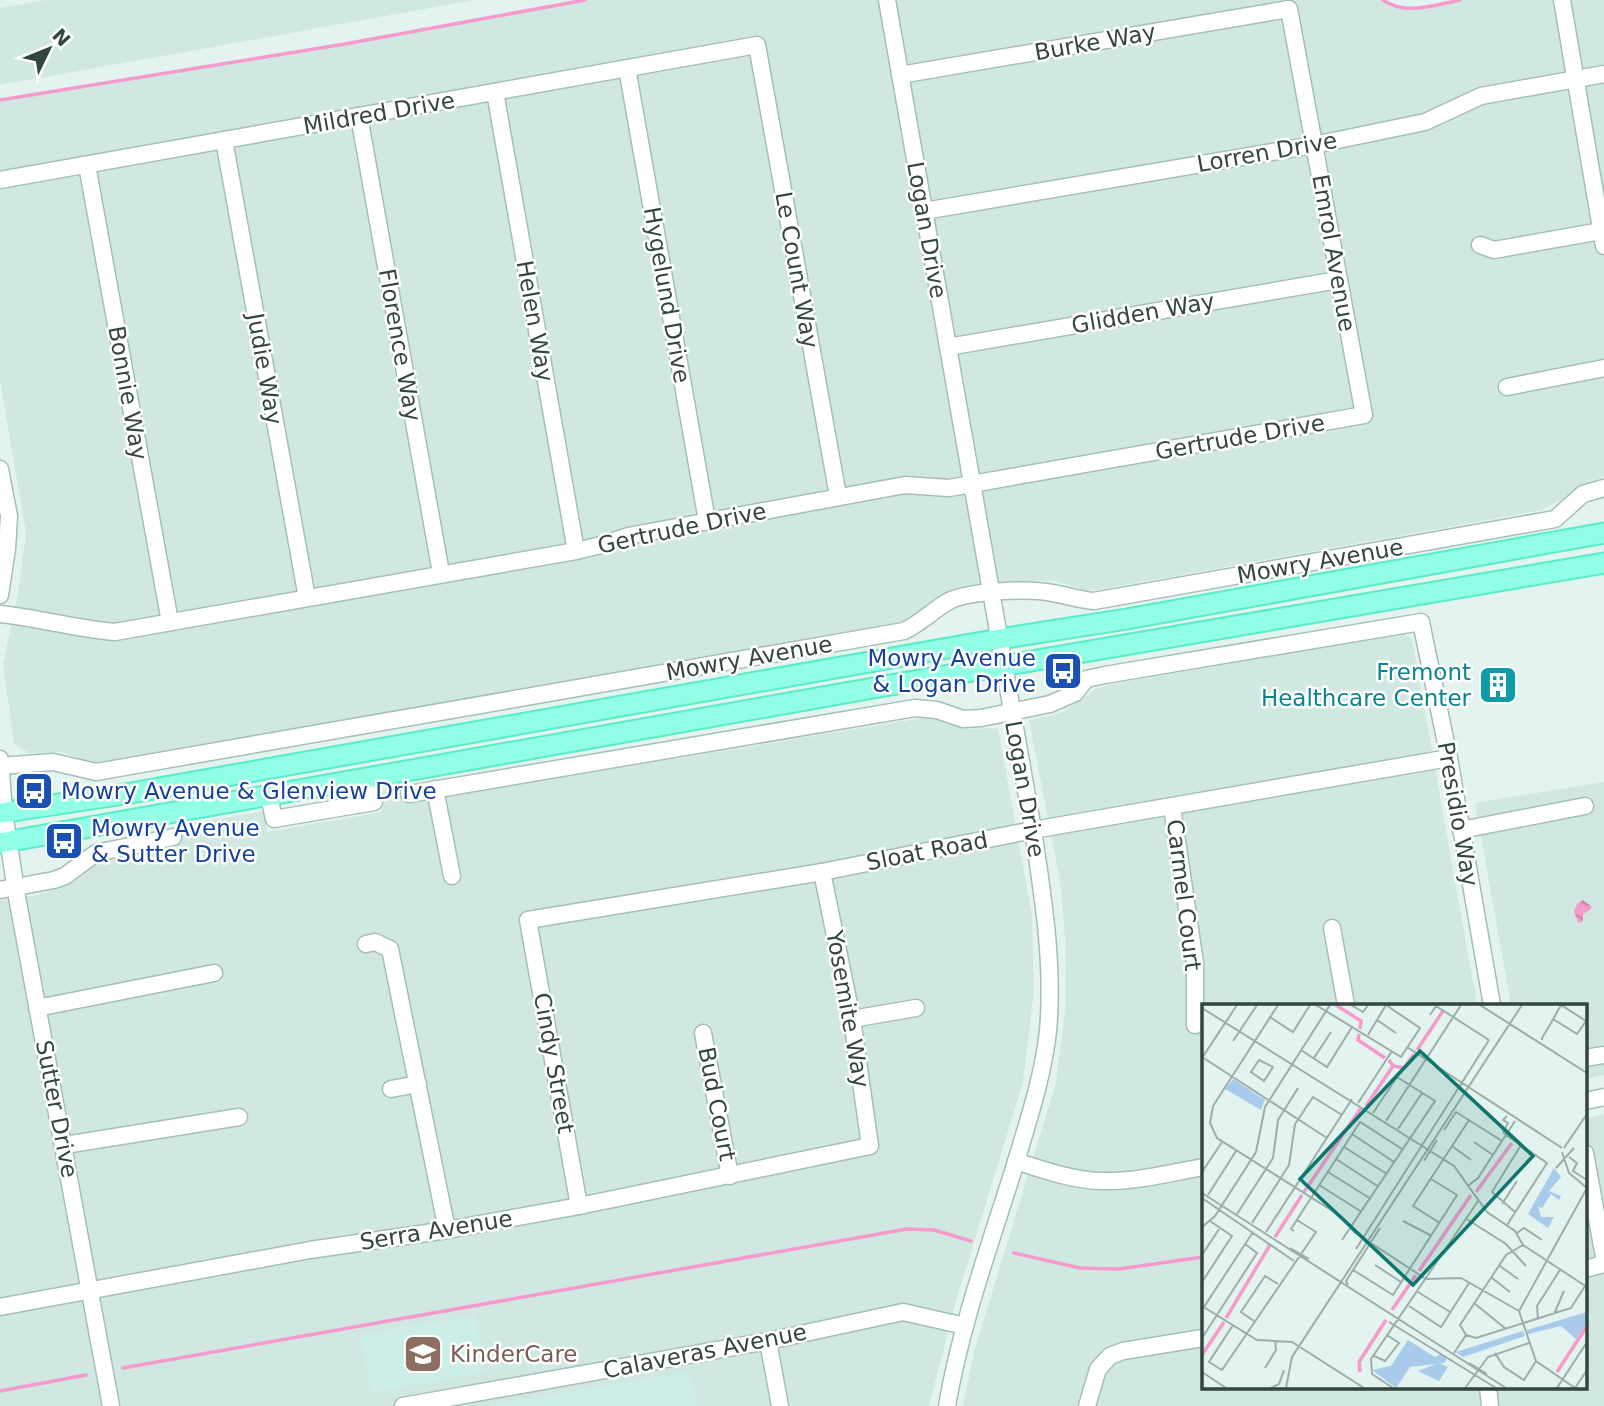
<svg xmlns="http://www.w3.org/2000/svg" width="1604" height="1406" font-family="'DejaVu Sans',sans-serif">
<defs>
<pattern id="water-waves" width="16" height="10" patternUnits="userSpaceOnUse" patternTransform="scale(1.75)"><rect width="16" height="10" fill="#f699cc"/><path d="M0 5q4-4 8 0t8 0" fill="none" stroke="#c87fa7"/></pattern>
</defs>
<rect width="100%" height="100%" fill="#e3f3ef"/>
<g fill="#d1e8e2">
<polygon points="46,0 475,0 0,85 0,8"/>
<polygon points="585,0 1383,0 1392,6 1410,9 1460,0 1604,0 1604,476 1542,510 1097,590 1085,590 1056,581 1022,581 974,587 950,593 899,624 94,764 62,752 29,753 14,744 3,664 18,594 26,533 0,380 0,100 345,44"/>
<polygon points="1403,633 1412,639 1477,1005 1203,1005 1203,1387 1585,1387 1585,1118 1604,1114 1604,1406 963,1406 974,1352 1056,1083 1065,1013 1066,949 1060,881 1029,720 1064,712 1095,689 1113,684"/>
<polygon points="929,717 968,729 998,728 1032,916 1034,991 1023,1082 956,1301 929,1406 696,1406 689,1372 488,1406 0,1406 0,901 37,895 69,885 102,861 177,847 173,827 264,811 267,832 382,812 379,791 405,786 409,803"/>
<polygon points="1604,782 1604,1075 1585,1079 1585,1005 1511,1005 1475,803"/>
</g>
<g fill="#cceee6">
<polygon points="475,1315 486,1372 371,1393 360,1335"/>
<polygon points="689,1371 696,1406 488,1406"/>
</g>
<polygon fill="url(#water-waves)" points="1583,900 1591,906 1591,909 1583,914 1583,921 1578,923 1574,911 1577,904"/>
<g fill="none" stroke-linecap="round" stroke-linejoin="round">
<g stroke="#f699cc" stroke-width="3.5">
<path d="M1383,0C1406,16 1435,5 1460,0"/>
<polyline points="0,100 345,44 585,0"/>
<polyline points="1014,1253 1080,1268 1119,1269 1203,1257"/>
<polyline points="123,1368 907,1229 934,1230 971,1241"/>
<polyline points="0,1391 86,1375"/>
</g>
<g stroke="#a5bfb7" stroke-width="19">
<g id="minor">
<path d="M887,0L1033,830C1043,897 1054,963 1048,1031C1043,1077 1028,1121 1015,1165C990,1245 961,1324 947,1406"/>
<polyline points="1562,0 1604,246"/>
<polyline points="627,68 707,521"/>
<polyline points="495,92 576,551"/>
<polyline points="359,116 441,573"/>
<polyline points="224,140 307,598"/>
<polyline points="87,165 170,622"/>
<polyline points="0,180 757,45 838,496"/>
<polyline points="924,211 1314,145 1425,122 1481,96 1604,74"/>
<polyline points="1480,245 1494,250 1601,231"/>
<polyline points="948,347 1338,280"/>
<polyline points="1507,387 1604,368"/>
<polyline points="0,469 9,516 7,549 0,595"/>
<path d="M0,614C39,618 76,629 115,632L576,551L601,545L628,536L905,485L949,488L1364,415L1289,9L900,75"/>
<polyline points="0,759 4,813 17,897 111,1406"/>
<path d="M0,766L53,762L96,772L904,631C921,623 933,610 949,601C968,591 1030,588 1052,593C1066,595 1080,600 1094,601L1555,519L1583,494L1604,488"/>
<polyline points="435,789 452,876"/>
<polyline points="409,794 915,708 937,710 963,719 981,718 1050,704 1075,693 1086,679 1105,675 1421,622 1449,758 1492,1005"/>
<polyline points="269,796 274,819 374,802 370,778"/>
<polyline points="1172,807 1195,963 1195,1025"/>
<polyline points="1461,830 1585,806"/>
<polyline points="0,890 54,880 65,876 96,853 173,837"/>
<polyline points="1332,928 1346,1005"/>
<polyline points="366,944 375,942 390,949 447,1230"/>
<polyline points="37,1008 214,973"/>
<polyline points="852,1019 916,1008"/>
<polyline points="703,1033 730,1176"/>
<polyline points="1585,1058 1604,1055"/>
<polyline points="391,1089 418,1084"/>
<polyline points="1585,1101 1604,1097"/>
<polyline points="65,1145 239,1117"/>
<polyline points="1585,1153 1604,1257"/>
<path d="M1016,1161C1043,1170 1072,1180 1101,1181C1135,1182 1170,1173 1203,1167"/>
<polyline points="579,1206 528,920 822,872 1033,830 1449,758"/>
<polyline points="1585,1269 1604,1264"/>
<polyline points="0,1307 310,1250 447,1230 579,1206 870,1146 852,1019 822,872"/>
<polyline points="768,1341 780,1406"/>
<polyline points="1488,1387 1490,1406"/>
<polyline points="403,1406 768,1341 903,1312 965,1326"/>
<polyline points="1087,1406 1098,1369 1110,1356 1123,1351 1203,1338"/>
</g>
</g>
<g stroke="#57edc7" stroke-width="23">
<g id="major">
<polyline points="0,813 131,793 999,639 1127,619 1604,533"/>
<polyline points="0,843 879,687 1604,563"/>
</g>
</g>
<use href="#minor" stroke="#fff" stroke-width="16"/>
<use href="#major" stroke="#90ffe5" stroke-width="19"/>
</g>
<defs>
<g id="bus-square" transform="scale(2.0125)"><rect x="-9" y="-9" width="18" height="18" rx="4" fill="#1a4fb4" stroke="#fff"/><path d="M-5-6H5V4H4V6H2V4H-2V6H-4V4H-5ZM-3.5-4V0h7V-4ZM-3.5 1.2v1.5H-2V1.2ZM2 1.2v1.5H3.5V1.2Z" fill="#fff"/></g>
<g id="building-square" transform="scale(2.0125)"><rect x="-9" y="-9" width="18" height="18" rx="4" fill="#0f9aa8" stroke="#fff"/><path d="M-4-6H4V6H1V3H-1V6H-4ZM-2.5-4.3h1.7v1.8h-1.7ZM.8-4.3h1.7v1.8H.8ZM-2.5-1h1.7V.8h-1.7ZM.8-1h1.7V.8H.8Z" fill="#fff"/></g>
<g id="school-square" transform="scale(2.0125)"><rect x="-9" y="-9" width="18" height="18" rx="4" fill="#8d6e63" stroke="#fff"/><path d="M0-5L7-2L0 1L-7-2ZM-4 1L0 2.5L4 1V4Q0 6-4 4Z" fill="#fff"/></g>
</defs>
<g fill-rule="evenodd">
<use href="#bus-square" x="1063" y="671"/>
<use href="#building-square" x="1498" y="685"/>
<use href="#bus-square" x="34" y="791"/>
<use href="#bus-square" x="64" y="841"/>
<use href="#school-square" x="423" y="1354"/>
</g>
<g text-anchor="middle" stroke-width="5" stroke-linejoin="round" paint-order="stroke">
<g font-size="23" fill="#33453f" stroke="#fff">
<text transform="translate(1095 42) rotate(-10)" y="8">Burke Way</text>
<text transform="translate(379 113) rotate(-10)" y="8">Mildred Drive</text>
<text transform="translate(1267 152) rotate(-10)" y="8">Lorren Drive</text>
<text transform="translate(927 230) rotate(80)" y="8">Logan Drive</text>
<text transform="translate(1334 253) rotate(80)" y="8">Emrol Avenue</text>
<text transform="translate(797 270) rotate(80)" y="8">Le Count Way</text>
<text transform="translate(667 295) rotate(80)" y="8">Hygelund Drive</text>
<text transform="translate(1143 313) rotate(-10)" y="8">Glidden Way</text>
<text transform="translate(535 321) rotate(80)" y="8">Helen Way</text>
<text transform="translate(400 345) rotate(80)" y="8">Florence Way</text>
<text transform="translate(265 369) rotate(80)" y="8">Judie Way</text>
<text transform="translate(128 393) rotate(80)" y="8">Bonnie Way</text>
<text transform="translate(1240 437) rotate(-10)" y="8">Gertrude Drive</text>
<text transform="translate(682 528) rotate(-12)" y="8">Gertrude Drive</text>
<text transform="translate(1320 561) rotate(-10)" y="8">Mowry Avenue</text>
<text transform="translate(749 658) rotate(-10)" y="8">Mowry Avenue</text>
<text transform="translate(1025 789) rotate(80)" y="8">Logan Drive</text>
<text transform="translate(1458 814) rotate(80)" y="8">Presidio Way</text>
<text transform="translate(927 851) rotate(-11)" y="8">Sloat Road</text>
<text transform="translate(1184 895) rotate(83)" y="8">Carmel Court</text>
<text transform="translate(848 1009) rotate(80)" y="8">Yosemite Way</text>
<text transform="translate(554 1063) rotate(80)" y="8">Cindy Street</text>
<text transform="translate(717 1104) rotate(79)" y="8">Bud Court</text>
<text transform="translate(57 1109) rotate(79)" y="8">Sutter Drive</text>
<text transform="translate(436 1230) rotate(-9)" y="8">Serra Avenue</text>
<text transform="translate(705 1351) rotate(-11)" y="8">Calaveras Avenue</text>
</g>
<g font-size="23" fill="#164399" stroke="#fff" text-anchor="start">
<text x="1036" y="666" text-anchor="end">Mowry Avenue<tspan x="1036" dy="26">&amp; Logan Drive</tspan></text>
<text x="61" y="799">Mowry Avenue &amp; Glenview Drive</text>
<text x="91" y="836">Mowry Avenue<tspan x="91" dy="26">&amp; Sutter Drive</tspan></text>
</g>
<g font-size="23" fill="#0d838f" stroke="#fff" text-anchor="end">
<text x="1471" y="680">Fremont<tspan x="1471" dy="26">Healthcare Center</tspan></text>
</g>
<g font-size="23" fill="#785e54" stroke="#fff" text-anchor="start">
<text x="450" y="1362">KinderCare</text>
</g>
</g>
<g transform="translate(1202 1004)">
<rect width="385" height="385" fill="#e3f3ef"/>
<path d="M352,164L359,173L347,187L359,192L357,196L349,190L340,204L336,202L339,213H352L346,224L326,210ZM385,308V319L374,335L359,322L326,330L325,326ZM321,327L323,332L261,353L254,348ZM237,359L246,363L237,377L216,367Z" fill="#a8caeb"/>
<path d="M31,75L63,96L59,106L23,85ZM206,336L233,353L239,350L245,355L242,359L208,363L194,384L170,366L189,362Z" fill="#a8caeb"/>
<path fill="none" stroke="#f699cc" stroke-width="3.5" d="M134,1L159,17L158,25M157,30L156,36L183,54M215,46L241,7M187,56L191,62L202,64L212,50M164,102L191,62M102,188L159,104M274,188L310,139M73,233L100,191M217,267L269,191M190,306L214,271M24,314L68,241M0,351L22,318M158,368L157,358L184,316M355,368L385,322"/>
<path fill="none" stroke="#9dada9" stroke-width="2" d="M76,1L11,102L8,119L15,134L140,213L152,228L224,275L259,274L317,307M114,1L199,53L218,24L184,1L166,31M149,1L161,8L166,1M278,1L385,69M0,4L252,162L285,208L313,227L321,241L385,283M228,11L234,2L287,36M68,13L91,28L108,1M351,15L375,30L384,17M175,16L194,29M340,36V34L349,19L355,8L359,1L384,17M31,37L55,1M205,43L360,144M99,46L125,63L150,23M0,53L125,134M0,54L35,1M112,54L129,28M57,56L71,63L62,77L49,68ZM156,99L190,47M184,117L259,1M196,125L220,89M242,126L254,108L300,137M150,130L192,158M304,131L345,159L305,221M304,131L301,128L306,119L301,116L305,112M272,138L291,151M250,142L269,156M142,143L185,170M362,144L385,110M360,148L367,169L385,184M367,153L375,159L371,167L385,176M134,155L177,183M222,157L235,136M354,164L372,144M0,168L20,138M126,168L169,195M117,181L160,208M267,181L276,174L313,117M0,189L304,384M6,191L34,147M0,194L92,257M300,200L315,177M313,208L290,188L319,141M35,210L71,154L76,116L96,84M263,214L304,240L324,262M201,217L230,232M50,219L87,161L93,120L111,93L140,111M238,219L211,202L267,116M0,223L13,212L54,148L63,103L128,1M92,227L89,225L158,118L200,145M64,228L150,95M315,229L322,224L340,236M140,236L233,97L195,73L171,109M321,241L304,251L258,321L264,331L274,334L369,304L383,282M88,244L107,255M154,245L287,36M0,251L17,225M173,261L199,278M298,262L316,275M151,266L191,291L255,191L229,175M290,274L308,288M0,278L30,232L8,217M146,281L144,277L178,224M216,288L248,308M272,299L304,325M0,302L55,336L90,338L162,384M207,302L239,323L267,279M2,303L51,228M352,310L362,287M336,315L335,302L358,266M52,317L39,308L63,272L76,280M187,318L294,384M31,321L7,358L20,366L114,228L95,216M0,334L55,249L43,240M252,349L264,331M293,349L302,363L322,376L334,357M172,352L183,357L197,339L185,331M267,359L285,370M63,364L74,346L73,336M0,368L24,384M69,384L77,380L82,366M84,384L90,353L320,1M191,384L170,370L169,355L276,197M263,384L286,353L327,339M355,384L385,338M373,384L334,357L317,307L385,184M373,384L385,366"/>
<path fill="#0f766e" fill-opacity="0.15" stroke="#0f766e" stroke-width="3.5" d="M218,47L331,152L211,281L98,175Z"/>
<rect width="385" height="385" fill="none" stroke="#33453f" stroke-width="3.5"/>
</g>
<g transform="translate(49 49) rotate(47)" stroke="#ffffff" stroke-width="5" paint-order="stroke">
<path d="M0-5L12 26L0 18L-12 26Z" fill="#33453f"/>
<text y="-10" font-size="19" font-weight="bold" text-anchor="middle" fill="#33453f">N</text>
</g>
</svg>
